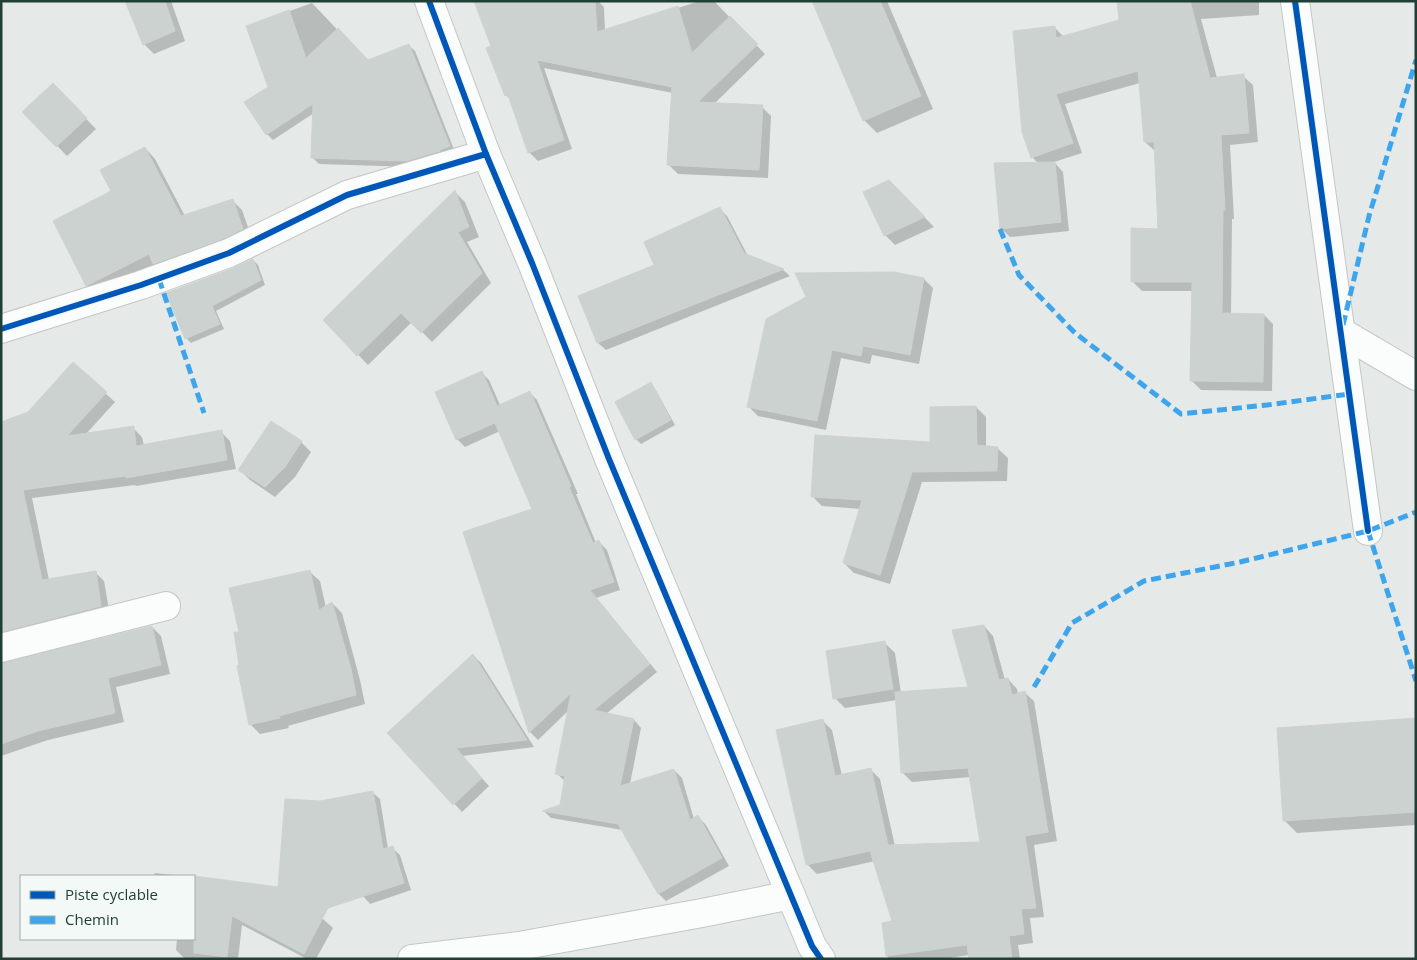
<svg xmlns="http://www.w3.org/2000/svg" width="1417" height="960" font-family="'Open Sans',sans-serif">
<rect width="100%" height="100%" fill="#e5eae8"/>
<g fill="#0003">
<polygon points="139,1 171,1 185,41 154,54 144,44"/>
<polygon points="475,1 598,1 604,7 605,31 700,1 714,1 765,54 714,104 762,107 771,116 768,178 678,174 669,165 673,93 544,68 572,149 538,161 529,152 512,101 506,95 493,47"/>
<polygon points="813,1 887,1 933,109 877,133 864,120"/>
<polygon points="1118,1 1259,1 1259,15 1201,19 1217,78 1243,76 1253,85 1258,142 1230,145 1234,219 1232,219 1231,315 1264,315 1273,324 1272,391 1201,390 1191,380 1193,291 1142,291 1132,281 1159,230 1155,151 1145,142 1140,83 1065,104 1082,153 1054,162 1063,172 1069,231 1010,237 1001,228 1038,163 1032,157 1054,27 1064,37 1120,21"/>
<polygon points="312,3 368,62 408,45 415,51 455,152 413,167 319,164 312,157 314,113 273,140 267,134 269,87 248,26"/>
<polygon points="53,85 96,129 67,156 24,112"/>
<polygon points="145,148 155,159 185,216 232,200 242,210 252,239 98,295 87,285 113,192"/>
<polygon points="889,181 934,227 895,245 885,235"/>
<polygon points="455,192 465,202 479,237 467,242 491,283 432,342 412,322 368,365 325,320"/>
<polygon points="720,209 727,216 748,256 783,270 790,276 606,350 598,343 580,297 656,265"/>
<polygon points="253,260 258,265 265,285 216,311 224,329 191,343 186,338 235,269"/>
<polygon points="894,273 924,279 933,288 919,364 872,355 870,364 841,358 826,430 758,416 748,406"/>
<polygon points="73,364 115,402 86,434 133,428 142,437 144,446 221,432 230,441 236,469 136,486 135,485 32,498 49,580 95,572 104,581 110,615 1,645 1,423 29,413"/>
<polygon points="482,373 489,380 500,405 529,392 537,400 578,494 576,494 596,543 599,542 607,550 620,590 596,598 657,672 606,714 634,720 641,728 630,784 674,770 682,778 694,819 698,817 706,825 729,866 666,901 659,894 623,830 551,818 544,811 561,806 566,782 556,773 569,710 538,740 530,732 465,533 534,510 500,431 465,447 457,439"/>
<polygon points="650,384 655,389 675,425 641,444 636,439 617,403"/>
<polygon points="976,407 986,417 986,447 997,448 1008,458 1007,481 922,482 890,584 854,573 844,563 861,509 822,506 812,496 932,444"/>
<polygon points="272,423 301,442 311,452 295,477 275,497 250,480 240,470"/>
<polygon points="310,572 320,581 326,608 332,603 342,613 360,680 365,704 288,726 289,728 260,734 250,724 240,666 240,633"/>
<polygon points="984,626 993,636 1005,680 1008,679 1017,689 1018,694 1024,692 1034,701 1057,841 1034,845 1044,917 1030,918 1033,943 1018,945 1020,959 970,959 969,955 943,959 890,959 887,956 883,924 893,922 875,861 817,874 807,864 823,721 832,730 842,776 871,770 880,779 895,846 981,843 970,777 912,782 902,772 897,700 845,708 835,698 885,643 895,653 901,693 970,688"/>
<polygon points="152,627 161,636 170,674 116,687 124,722 48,740 1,756 1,664"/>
<polygon points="473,655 481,663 534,747 462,756 489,786 462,812 389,733"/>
<polygon points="1416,719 1416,825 1297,833 1284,820"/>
<polygon points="372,792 380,799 388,849 392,848 400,855 411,890 370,904 363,896 320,802"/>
<polygon points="154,873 182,876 156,876"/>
<polygon points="194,878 261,886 322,918 333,928 316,959 307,959 242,925 238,959 185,959 176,950 177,939 194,939"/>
</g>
<g fill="#ccd2cf" stroke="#cdd3d1">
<polygon points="125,1 165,1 175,31 143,45"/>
<polygon points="474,1 595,1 597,32 678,6 692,53 730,16 758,44 698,102 763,105 759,170 667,165 672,87 537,60 564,140 528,153 508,95 505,96 486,48 491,46"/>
<polygon points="812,1 880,1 921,96 863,121"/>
<polygon points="1117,1 1190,1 1210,78 1244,74 1249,133 1221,135 1225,210 1223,210 1222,313 1264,314 1263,382 1190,381 1192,282 1131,282 1131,228 1158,229 1154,142 1144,142 1138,71 1056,94 1073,143 1031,158 1022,132 1013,31 1055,26 1056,38 1119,20"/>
<polygon points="289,10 306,58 338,28 368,60 409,44 450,146 440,150 440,151 406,161 311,158 313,104 266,135 244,102 268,87 246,26"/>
<polygon points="53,83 87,118 56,147 22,112"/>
<polygon points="145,147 181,216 233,199 243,229 223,239 153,264 149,254 86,286 53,221 111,191 100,170"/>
<polygon points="1055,162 1061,222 1000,229 994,163"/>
<polygon points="889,180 925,217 884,236 863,192"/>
<polygon points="455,190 469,227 458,232 482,273 421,333 401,313 357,356 323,320"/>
<polygon points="720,207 744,253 784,269 597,343 578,296 654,265 644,242"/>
<polygon points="253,259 261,280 212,306 220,324 185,339 166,293 234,268"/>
<polygon points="894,272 924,278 910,355 863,346 861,356 832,350 817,421 747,407 766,319 806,297 795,273"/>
<polygon points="73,362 107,392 67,436 134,426 136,446 222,430 227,460 126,478 126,476 23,490 42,580 96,571 101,606 1,632 1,422 28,412"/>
<polygon points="482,371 497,406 530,391 571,486 569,487 593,543 599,540 614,582 590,590 650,664 594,710 634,719 620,786 674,769 690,820 698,815 722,858 658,894 618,824 542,811 560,805 565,776 555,774 571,693 529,733 463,532 532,509 495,423 456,440 435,392"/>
<polygon points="651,382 671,420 635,440 615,402"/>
<polygon points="976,406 977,445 998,447 997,471 912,472 880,575 843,563 862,500 811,497 815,435 930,442 930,407"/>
<polygon points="271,421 302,441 285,467 265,487 238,470"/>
<polygon points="310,570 319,610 332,602 351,669 356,695 279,716 280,718 249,725 237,666 239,665 234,632 239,632 229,588"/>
<polygon points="984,625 999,680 1008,678 1012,695 1025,691 1048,832 1025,836 1036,908 1021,909 1024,934 1009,936 1012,959 969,959 967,945 886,956 882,923 892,921 870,851 806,865 776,730 823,719 835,776 871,768 888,845 980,842 968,768 901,773 895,692 968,687 952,630"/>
<polygon points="152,626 161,665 108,678 115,713 38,731 1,744 1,663"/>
<polygon points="885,641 893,689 833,699 826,651"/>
<polygon points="473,654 527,740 456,748 482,778 453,805 387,733"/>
<polygon points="1416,718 1416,812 1283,821 1277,728"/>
<polygon points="373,791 383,849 393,846 404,883 328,908 304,954 232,916 227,957 194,953 194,876 278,887 285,799 320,801"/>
</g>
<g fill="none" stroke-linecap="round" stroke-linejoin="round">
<g stroke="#c2c7c5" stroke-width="30">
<g id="minor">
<polyline points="429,1 486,154 532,263 609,459 812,946 821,959"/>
<polyline points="1295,1 1368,531"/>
<polyline points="1,329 141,285 229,253 347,195 486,154"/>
<polyline points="1341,332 1416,376"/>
<polyline points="1,648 166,606"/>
<polyline points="412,959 519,946 702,913 791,895"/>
</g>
</g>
<use href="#minor" stroke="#fbfcfc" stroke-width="28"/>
<g stroke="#3ea4ec" stroke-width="5" stroke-dasharray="10 5" stroke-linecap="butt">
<polyline points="1000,229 1019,275 1075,333 1181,414 1267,405 1349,394"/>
<polyline points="159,279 204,413"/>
<polyline points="1343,325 1369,216 1416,60"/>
<polyline points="1368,531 1416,681"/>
<polyline points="1034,687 1072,623 1144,581 1240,562 1368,531 1416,512"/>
</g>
<g stroke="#f3f9f6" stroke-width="9">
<g id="cycleway">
<polyline points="429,1 486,154 532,263 609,459 812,946 821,959"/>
<polyline points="1295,1 1368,531"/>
<polyline points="1,329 141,285 229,253 347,195 486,154"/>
</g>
</g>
<use href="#cycleway" stroke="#0057b8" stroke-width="6"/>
</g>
<rect width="1417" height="960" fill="none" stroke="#213f37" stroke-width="5"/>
<rect x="20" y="875" width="175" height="65" fill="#f3f9f6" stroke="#9fafaa"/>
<rect x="30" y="891" width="25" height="8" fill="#0057b8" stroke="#9fafaa"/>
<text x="65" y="900" font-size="15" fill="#213f37">Piste cyclable</text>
<rect x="30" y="916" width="25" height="8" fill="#3ea4ec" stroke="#9fafaa"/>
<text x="65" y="925" font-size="15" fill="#213f37">Chemin</text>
</svg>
